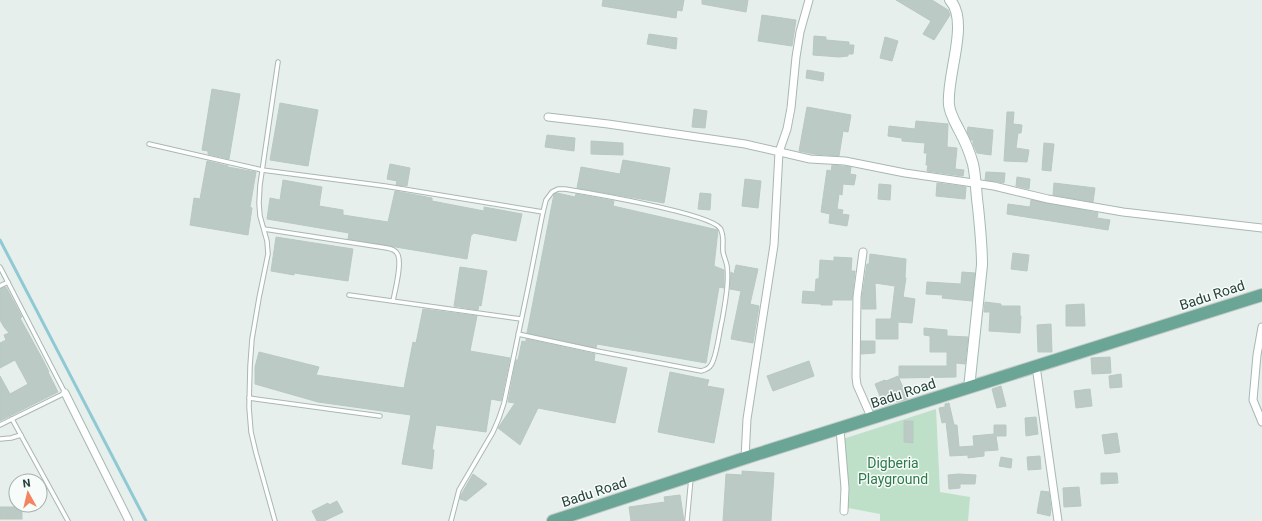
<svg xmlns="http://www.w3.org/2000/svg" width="1262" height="521" font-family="Roboto,sans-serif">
<rect width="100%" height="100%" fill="#e6efeb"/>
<polygon fill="#bfe0c8" points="936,409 940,492 970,497 968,521 880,521 880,514 843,507 843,439"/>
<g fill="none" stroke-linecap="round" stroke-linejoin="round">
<polyline stroke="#8ec9d4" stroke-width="3" points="0,240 146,521"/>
</g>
<g fill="#bbcac4" stroke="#b8c9c2">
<polygon points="603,0 684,0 682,11 677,10 676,18 602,6"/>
<polygon points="702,0 748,0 746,12 702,4"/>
<polygon points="896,0 932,0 948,10 950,15 934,40 923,34 931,21"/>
<polygon points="762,15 796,20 792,46 758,41"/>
<polygon points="649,34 677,38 676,49 647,44"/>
<polygon points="814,36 826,37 826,40 849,42 849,45 854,45 853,54 848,54 848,56 839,57 813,55"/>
<polygon points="885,37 898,41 892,61 880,58"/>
<polygon points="807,70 824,73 823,81 806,78"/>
<polygon points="212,89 240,94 229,159 208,154 208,151 202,150"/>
<polygon points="280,103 318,110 308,166 270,160"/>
<polygon points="807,107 851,115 848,132 843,131 839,156 814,154 799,151"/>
<polygon points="694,109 707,111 705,128 692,127"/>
<polygon points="1007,112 1014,112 1013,124 1022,125 1021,133 1018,133 1016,148 1029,150 1027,162 1004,161"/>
<polygon points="916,121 948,124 947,147 957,148 955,169 964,170 963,176 927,171 928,165 926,165 927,153 924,153 925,143 902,141 902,138 888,136 889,126 915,129"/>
<polygon points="968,127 993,130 991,155 977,153 973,144 973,140 971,140 967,132"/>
<polygon points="547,135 575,138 574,151 545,147"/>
<polygon points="591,141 623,143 623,155 591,154"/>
<polygon points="1044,143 1054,144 1051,171 1042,170"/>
<polygon points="623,160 670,168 664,203 577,188 581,167 620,174"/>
<polygon points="207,161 228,166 228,167 256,172 250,207 252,208 248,235 190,225 194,198 200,199"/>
<polygon points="390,164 410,168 407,186 396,185 397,181 387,179"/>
<polygon points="832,165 851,167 850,174 856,175 854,185 843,184 842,195 839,194 837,209 843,210 842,214 849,215 847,226 829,223 830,214 821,212 827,170 831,171"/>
<polygon points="986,172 1005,173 1004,183 985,180"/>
<polygon points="1017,177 1030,179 1029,189 1016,186"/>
<polygon points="745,179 761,181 758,208 742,206"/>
<polygon points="283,180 322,187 319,206 343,210 343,215 388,222 395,191 432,198 432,201 484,211 484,207 522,214 516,241 473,233 472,235 471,235 467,259 348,239 349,233 267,219 270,198 280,200"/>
<polygon points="937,183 966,187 965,199 936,196"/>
<polygon points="1054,183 1095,188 1093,202 1053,195"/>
<polygon points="879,184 891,185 890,200 878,199"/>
<polygon points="557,193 575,197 576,194 614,201 613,206 718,230 714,266 724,270 724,288 719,287 706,363 597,344 596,348 527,333 554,194"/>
<polygon points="700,193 711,194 710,210 698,209"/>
<polygon points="1031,200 1098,213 1097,218 1110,220 1108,230 1007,214 1008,204 1030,207"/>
<polygon points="276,237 353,249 348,281 294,273 294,275 271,271"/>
<polygon points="1013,253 1029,255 1027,271 1011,269"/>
<polygon points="870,254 906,259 905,278 906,278 903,297 915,299 912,323 898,322 898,339 876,339 876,319 891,319 895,286 875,283 876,309 862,309 862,297 867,264 869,264"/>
<polygon points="834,257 852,258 851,271 855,271 852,300 832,300 832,305 821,305 821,304 802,303 803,291 815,292 816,279 819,279 820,260 834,261"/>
<polygon points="736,265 758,269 750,304 759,306 753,343 731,339 741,291 730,289 731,272 734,274"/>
<polygon points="460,267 487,271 481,306 479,305 478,310 454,306"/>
<polygon points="962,272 975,273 972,301 942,298 943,295 926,294 927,282 961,284"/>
<polygon points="6,287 22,317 20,318 43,360 49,372 48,372 58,392 0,421 0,376 10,394 28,384 15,360 0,368 0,343 6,340 4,335 9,333 4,327 0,320 0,289"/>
<polygon points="985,302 1001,304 1001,306 1020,306 1020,316 1021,316 1020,333 989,331 990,312 984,312"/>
<polygon points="1084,304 1085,326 1066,326 1066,305"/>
<polygon points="423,309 477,316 470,351 510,358 501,401 491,399 486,432 436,425 432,449 434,450 432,469 402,464 411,415 318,402 255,384 255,367 259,352 319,367 316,375 404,388 413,342 416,343"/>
<polygon points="1051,324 1052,352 1038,352 1037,325"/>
<polygon points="924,328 947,330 947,336 968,337 965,364 956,363 956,377 899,378 899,366 947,366 947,352 930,352 930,336 924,335"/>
<polygon points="526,339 595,354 594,361 627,368 615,423 538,408 520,445 498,428 515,403 508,402 516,360 518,360 522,341 526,342"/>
<polygon points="861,341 875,341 875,353 861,354"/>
<polygon points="1110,357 1111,373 1092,374 1091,358"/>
<polygon points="809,361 814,376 773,391 767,376"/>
<polygon points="670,372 709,380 707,386 724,389 714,443 658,432"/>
<polygon points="1121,374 1122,387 1110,388 1109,376"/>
<polygon points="898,376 908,399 897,402 897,401 884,406 875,384 885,380 886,381"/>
<polygon points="1001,386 1006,406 997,408 992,389"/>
<polygon points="1090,389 1092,406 1076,408 1074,391"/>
<polygon points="949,403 954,425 957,425 959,447 974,446 973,436 994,434 994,425 1006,425 1006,436 996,436 998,450 984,451 984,456 968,458 968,455 950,456 946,422 942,423 939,408 945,407 945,404"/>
<polygon points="1036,417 1038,434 1026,436 1025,418"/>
<polygon points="904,421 913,421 913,443 904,442"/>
<polygon points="1117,433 1120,452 1105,454 1102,435"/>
<polygon points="1040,456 1041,469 1028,470 1027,457"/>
<polygon points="1001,457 1012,459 1011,468 999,466"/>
<polygon points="742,471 774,473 771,521 723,521 726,474 742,475"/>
<polygon points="1101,473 1117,473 1118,483 1101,484"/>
<polygon points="473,474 487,484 466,501 460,499 461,495"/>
<polygon points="959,474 976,475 975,484 960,484 960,488 949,489 948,475"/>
<polygon points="1079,487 1081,506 1064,507 1063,488"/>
<polygon points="1041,491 1049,492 1051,509 1050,516 1037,513"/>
<polygon points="680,495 684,521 631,521 629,507 665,502 664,497"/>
<polygon points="337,501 343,512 324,521 317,521 312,511 328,503 329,505"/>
<rect x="0" y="507" width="22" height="12"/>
</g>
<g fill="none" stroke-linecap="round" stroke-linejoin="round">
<g stroke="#a8b8b2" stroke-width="5.5">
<g id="lane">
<polyline points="149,144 262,170 385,186 543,212"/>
<path d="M264,229L387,248C392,249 396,250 398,255C402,265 395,290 393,301"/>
<polyline points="0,267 65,393 0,425"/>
<polyline points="0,286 8,282"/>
<polyline points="349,295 521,319"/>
<polyline points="249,398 380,416"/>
<polyline points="12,419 68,521"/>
<polyline points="0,439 11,438 21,435"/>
<polyline points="275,521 256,453 251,432 249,407 250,366 252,339 259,298 268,254 267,241 260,216 259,203 260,185 278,62"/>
<path d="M451,521L459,490L493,432L499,418L504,403L529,283L543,212L546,200L552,192L558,189H565C590,193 708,213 720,228C725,236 722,243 723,252C724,257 726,261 727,266C729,284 725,303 722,321C719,332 717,356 711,365C709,369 705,370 701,371L597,351L518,334"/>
<polyline points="687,521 691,478"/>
</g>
</g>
<g stroke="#a8b8b2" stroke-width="9">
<g id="street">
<polyline points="548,117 608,124 745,144 810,159 845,161 905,173 994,186 1048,199 1123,212 1262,228"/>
<polyline points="863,252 857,297 856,377 857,385 872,419"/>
<polyline points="1262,327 1257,355 1253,400 1262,422"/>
<polyline points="1036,366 1058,521"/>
<polyline points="65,393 129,521"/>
<polyline points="840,429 845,488 844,511"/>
<polyline points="745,458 747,419 774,245 779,152 787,129 791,108 796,57 800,32 809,0"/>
</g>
</g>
<g stroke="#a4bbb3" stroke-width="12">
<path id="secondary" d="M950,0C970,22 946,76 949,105C950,114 955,122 959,130C965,141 970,153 973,164C976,178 976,193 978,207C980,226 982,246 982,265L969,388"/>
</g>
<g stroke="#c2cac8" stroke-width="14">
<polyline id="primary" points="553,521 745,458 1262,295"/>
</g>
<use href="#lane" stroke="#fff" stroke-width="3.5"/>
<use href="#street" stroke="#fff" stroke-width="7"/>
<use href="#secondary" stroke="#fff" stroke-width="10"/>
<use href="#primary" stroke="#6aa596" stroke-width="12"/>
</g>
<g text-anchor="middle" stroke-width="3" stroke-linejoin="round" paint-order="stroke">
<g font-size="14" fill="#24423a" stroke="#f7fbf9">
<text transform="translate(1212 295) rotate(-18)" y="5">Badu Road</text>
<text transform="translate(903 393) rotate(-18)" y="5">Badu Road</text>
<text transform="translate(594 492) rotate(-18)" y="5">Badu Road</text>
</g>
<g font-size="14" fill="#2d7a4b" stroke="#f7fbf9">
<text x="893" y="468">Digberia<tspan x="893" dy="16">Playground</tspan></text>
</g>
</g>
<g transform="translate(28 493) rotate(352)"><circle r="19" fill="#f7fbf9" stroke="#a3b1ad"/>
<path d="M0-3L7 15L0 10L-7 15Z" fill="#f4845f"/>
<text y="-6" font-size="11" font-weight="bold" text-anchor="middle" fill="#24423a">N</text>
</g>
</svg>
